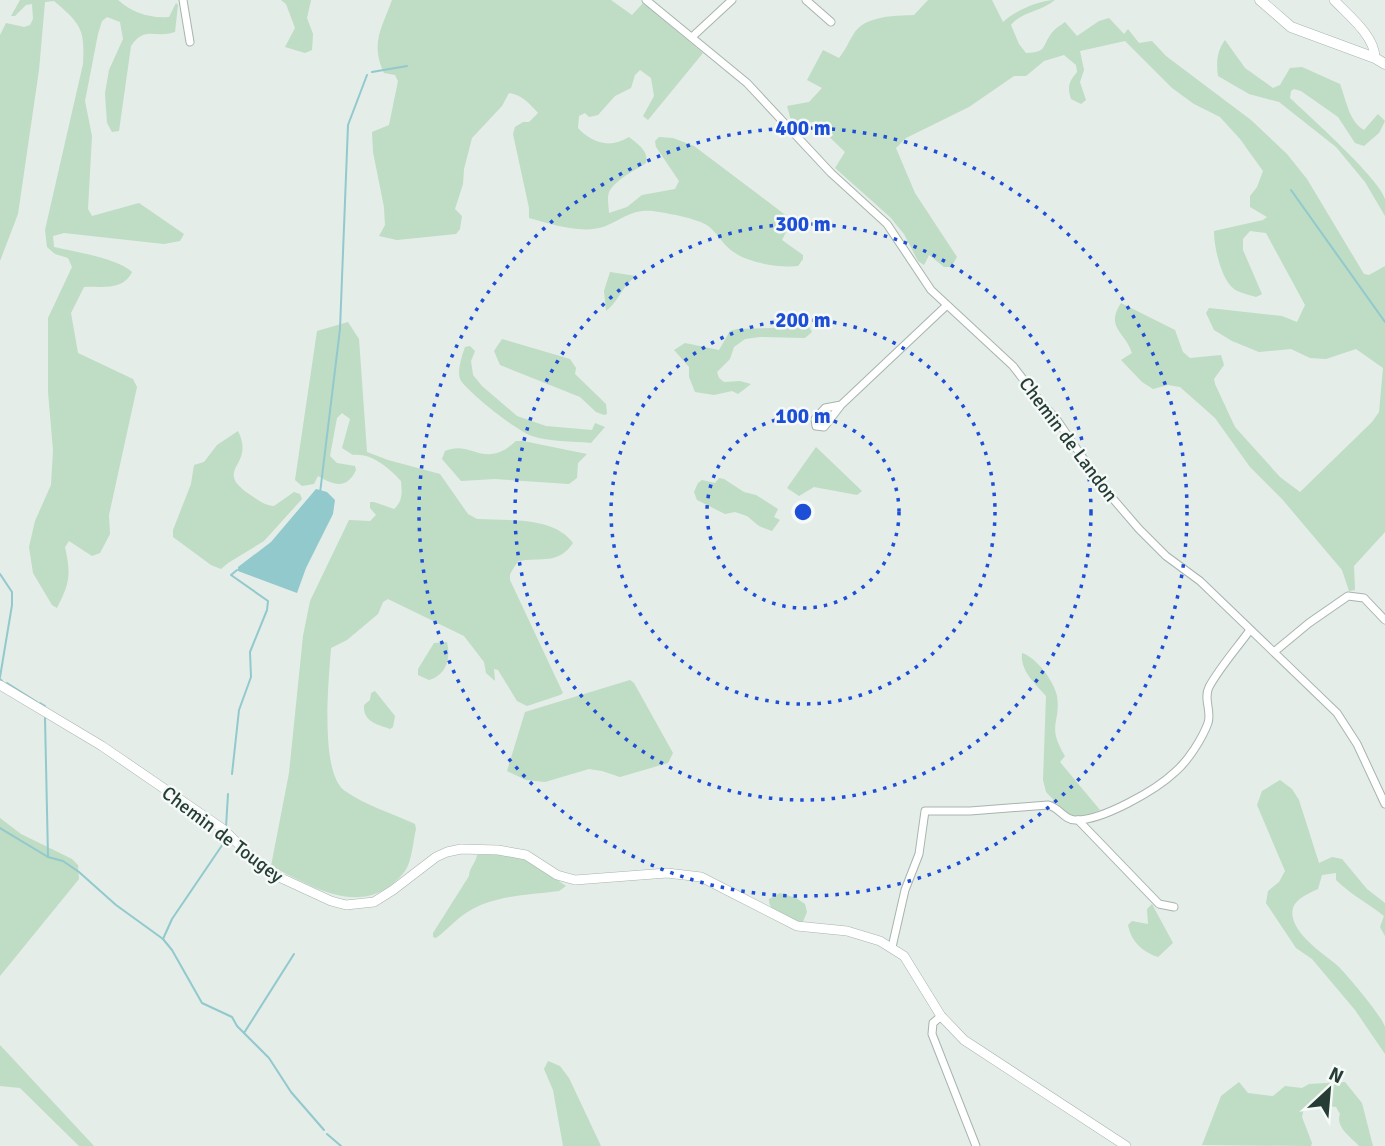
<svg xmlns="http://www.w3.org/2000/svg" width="1385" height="1146" font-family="Signika,sans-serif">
<rect width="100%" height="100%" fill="#e4ede8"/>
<g fill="#bfdcc4">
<path d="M20,0H118C131,12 151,19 169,17L176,3L178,5L175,32C155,39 145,25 131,46L119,131L112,132L107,123L105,93L109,70L123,39L120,22L107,17L102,21L98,34L85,101L92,136L88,209L92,216L139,203L184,234L180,241L164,244L64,233L53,236L54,247C73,251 119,259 132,272C123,291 102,286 84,287L71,313L78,353L133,379L137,387L109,515L110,534L100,553L92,556L69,541L65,547C71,575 70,582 57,608L52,605L33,573L29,547L35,521L51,485L53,450L48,392V318L72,267L68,258L55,254L47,247L45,230L83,64C85,29 81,24 54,1L45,2L39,70L18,214L0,261V35L6,23L24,27L30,25L33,19L32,4L26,5L15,16H11Z"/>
<polygon points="281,0 311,0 307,18 313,34 312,50 305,53 285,47 295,28 286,4"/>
<path d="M392,0H611L632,15L643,3L703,53L648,120L643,116L654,96L651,78L640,70L635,75L631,88L615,96L598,115L589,117L585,113L579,116L578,128C592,143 610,149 629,137C637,144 649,150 646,163C635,170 617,179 610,190C606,197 609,206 609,213L627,207L642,195L675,189L679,181L656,147L655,141L659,137L673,138L694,146L792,220L782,240L803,255V259L798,266C778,268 748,263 732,251C722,244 716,230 705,224C693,218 672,214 659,212C632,207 625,219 603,227C581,234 551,224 529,218V208L513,134L515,127L523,122H529L538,113C529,103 522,95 509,93L502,106L472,138L464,169L463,184L455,209L462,216L460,229L456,234L397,240L379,236L385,225L384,207L373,152L372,132L389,125L398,81L395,75L384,73C370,43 382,28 392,0Z"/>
<path d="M928,0H992L1003,22C1015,11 1039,0 1055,0C1040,12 1021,12 1011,25L1019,44L1026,53C1047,52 1041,48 1051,34C1054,29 1061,25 1065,22L1077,36L1099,21L1109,18L1124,34L1128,29L1139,43L1152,41L1166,56L1251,120L1287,154L1307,179L1364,274L1369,275L1385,266V532L1354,566L1355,590L1349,591L1342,570L1282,499L1250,467L1215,418L1180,387L1168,385L1153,389L1142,382L1121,360L1132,353C1125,331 1105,328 1121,303L1175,330L1183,352L1190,358L1221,355L1224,365L1214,379L1215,384L1235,427L1280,477L1300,492L1372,422L1379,412L1383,368L1356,349L1326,359L1310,358L1291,349L1259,352L1232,341L1214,330L1206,313L1209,308L1282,316L1297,322L1305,305L1266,233L1250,231L1243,239V250L1262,294L1256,297C1250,295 1240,293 1234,289C1221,279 1214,247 1214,231L1263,220L1267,217L1250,207V196L1257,187L1263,171L1240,139L1220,117L1194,104L1172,88L1125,41L1080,51L1084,70L1080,82L1086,100L1081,104L1071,99C1067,86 1069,82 1077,72L1076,65L1064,55L1044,61L1026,76H1014L969,107L906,138L896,148L915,193L957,257L951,267H944L929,255L924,265L918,261L904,234L890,217L835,168L845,152L814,122L792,124L787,106L809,102L822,88L807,80L823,50L839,58C845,51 848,43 853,35C864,15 895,16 914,15Z"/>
<path d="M1225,40L1245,68L1273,88L1280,85L1290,68L1302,67L1340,84C1346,99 1349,122 1364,130L1378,114L1385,121L1379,133L1364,146L1355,143L1338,117L1301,91L1294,89L1291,91L1290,98C1309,116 1379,178 1385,199C1385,204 1385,211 1385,216L1365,182L1336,147L1279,102L1249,94L1218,76C1216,62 1217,51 1225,40Z"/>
<path d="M610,272L636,276C622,286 619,301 606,311L604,291Z"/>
<path d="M348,322L359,339L367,452L388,460L440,474L468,514L477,519C507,521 554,516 573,543C558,565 542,557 518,561L510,574V580L563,693L560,695L527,706L517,701L498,670L494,669L495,681L486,673L484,662L464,636L388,599L383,602L378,614L347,640L331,648C329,678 319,773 345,791C365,805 393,814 415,824L416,829C413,841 412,861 405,871C366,921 315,888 271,866L289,773L303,636L310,601L349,520L370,521L376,515L370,508V502H374L394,509C403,501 402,493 401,481C389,468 372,453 353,455L342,448L350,419L342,413L337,418L330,456L337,463L355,466L356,470C347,490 333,485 318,476L314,484L302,486L295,480L317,331Z"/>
<polygon points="809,327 812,332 805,338 760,337 745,339 734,347 730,359 717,372 719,378 724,382 740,381 751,384 738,394 732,391 714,395 695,392 689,377 689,367 674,350 685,343 719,350 730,331 737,329"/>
<polygon points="502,339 570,359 576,368 575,374 606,404 607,414 604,415 596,412 580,397 500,365 494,351"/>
<path d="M470,346L475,351L471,361L473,375L482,386L517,416L546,426L592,430L595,423L605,427L591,443C572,441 549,442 532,436C518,432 466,391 460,379C457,370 462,356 465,347Z"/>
<path d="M238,431C256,467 212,468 249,494C258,500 264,505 274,506L294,492L300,494L302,499L264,541L228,563L221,569L211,565L173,537V530L191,484L194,465L204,462L217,445Z"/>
<path d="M516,441H523L587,454L578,463L577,478L569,484L495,479L461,481L442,459L445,451C472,439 484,471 516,441Z"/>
<polygon points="816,447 862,491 857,495 814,487 799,496 787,488"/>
<polygon points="719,478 724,479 744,492 756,495 778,509 774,517 780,520 772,531 759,526 747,516 735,512 725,514 697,500 694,492 698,483 702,480 715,483"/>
<path d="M447,642C451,659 446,675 429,680L418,675V669L434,643Z"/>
<path d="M1022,653C1036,657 1054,681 1057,696C1061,724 1046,725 1065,756L1060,762L1100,810L1079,817L1071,818L1046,792L1043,780L1046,696C1035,683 1020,671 1022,653Z"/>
<polygon points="630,680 634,683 673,753 668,763 620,777 602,771 589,769 545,782 526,780 507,771 525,712"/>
<path d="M375,691L395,716L393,727L390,729C377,724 363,722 364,705L370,700L371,693Z"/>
<path d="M1280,780L1292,789L1299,800L1319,863L1332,857L1342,859L1367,889L1385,903V936L1380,927L1384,916C1369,904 1350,894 1336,880V873L1322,875L1318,889C1310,893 1296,898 1293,908C1287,931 1324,954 1338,966C1347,975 1382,1016 1385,1027C1385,1035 1385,1046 1385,1054L1355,1010L1312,959L1296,948L1266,903L1268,891L1279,882L1285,871L1257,805L1262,791Z"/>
<polygon points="0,818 21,834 72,859 78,865 79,879 0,976"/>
<path d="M498,853L521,857L533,863L566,886L559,891C529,895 492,895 466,913C455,920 447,930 436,938L433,937V933L469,876C469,868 476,863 477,855Z"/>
<path d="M780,893L796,898L805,904L807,912L802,924C790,918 768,914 769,899Z"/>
<path d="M1152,904L1173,943L1158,957C1143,952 1131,942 1128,925L1132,921L1148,924L1147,909Z"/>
<polygon points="0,1045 94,1146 79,1146 20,1088 0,1086"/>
<polygon points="548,1061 560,1066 569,1078 601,1146 563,1146 553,1090 544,1069"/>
<path d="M1239,1082L1248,1093L1273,1096L1285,1086L1302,1088L1309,1084L1345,1082L1362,1103L1373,1146H1359C1351,1137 1335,1127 1340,1114L1336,1107L1312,1104L1304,1108L1302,1117L1312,1143L1311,1146L1202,1145L1221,1096Z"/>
</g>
<polygon fill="#91c9cd" points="316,489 327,492 335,500 333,514 306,568 297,593 238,571 238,567 271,542"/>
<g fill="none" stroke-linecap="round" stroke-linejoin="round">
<g stroke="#91c9cd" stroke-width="2">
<polyline points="372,72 407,66"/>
<polyline points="1291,190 1385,322"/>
<polyline points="320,493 340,329 348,125 367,75"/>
<polyline points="0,574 12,592 12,605 0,677"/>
<polyline points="0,679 2,681"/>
<polyline points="7,683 37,702"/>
<polyline points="40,703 45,706"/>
<polyline points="45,718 48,857"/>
<polyline points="232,774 239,710 251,677 250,652 267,610 268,601 231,575 237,570"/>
<polyline points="226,827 228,794"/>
<polyline points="0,828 48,857 63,861 79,872 116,905 163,939 172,950 202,1003 232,1017 237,1026 269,1058 291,1092 324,1130"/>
<polyline points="163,939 172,919 227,838"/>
<polyline points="244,1033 294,954"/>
<polyline points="327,1134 341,1146"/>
</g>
<g stroke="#a7b5ae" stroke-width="9">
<g id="minor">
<polyline points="183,0 190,42"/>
<polyline points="646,0 747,83 831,173 887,224 931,290 1013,366 1039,400 1057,420 1102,486 1139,529 1166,556 1200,581 1337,713 1357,744 1385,804"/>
<polyline points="806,0 831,22"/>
<polyline points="692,37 732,0"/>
<polyline points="841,405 824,427 816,426 815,419 825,408 841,405 946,306"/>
<polyline points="1274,652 1309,623 1348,596 1364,598 1385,620"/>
<polyline points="1078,820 1159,904 1174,907"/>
<path d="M892,947L905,890L919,854L925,811H970L1048,805C1059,807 1064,820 1075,820C1102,821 1156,790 1175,772C1188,761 1202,739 1208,723C1212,711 1203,699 1209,687C1220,667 1237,648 1250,630"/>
<polyline points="941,1016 933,1023 932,1034 976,1146"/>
</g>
</g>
<g stroke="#a7b5ae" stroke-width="10">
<g id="tertiary">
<path d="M1334,0C1348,15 1375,36 1375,58"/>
<polyline points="0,685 102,746 223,829 266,871 331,901 346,905 374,902 393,890 436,857 447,852 461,849 498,850 526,855 557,875 575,880 667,873 701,877 797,926 847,931 880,941 904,956 941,1016 964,1040 1126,1146"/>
</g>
</g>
<g stroke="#a4b7af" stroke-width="11">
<polyline id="secondary" points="1260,0 1291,27 1375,58 1385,64"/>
</g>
<use href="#minor" stroke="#fff" stroke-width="7"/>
<use href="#tertiary" stroke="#fff" stroke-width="9"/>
<use href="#secondary" stroke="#fff" stroke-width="10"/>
</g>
<g fill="none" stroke="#1d4ed8" stroke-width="3.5" stroke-dasharray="3.5 7">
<circle cx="803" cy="512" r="96"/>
<circle cx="803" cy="512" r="192"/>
<circle cx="803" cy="512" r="288"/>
<circle cx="803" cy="512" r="384"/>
</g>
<g text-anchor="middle" stroke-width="5" stroke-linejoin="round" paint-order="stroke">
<g font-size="19" fill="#253d34" stroke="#f5f9f7">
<text transform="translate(1069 439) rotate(53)" y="7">Chemin de Landon</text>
<text transform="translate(223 834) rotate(37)" y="7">Chemin de Tougey</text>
</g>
</g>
<circle cx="803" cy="512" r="10" fill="#1d4ed8" stroke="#f5f9f7" stroke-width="3.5"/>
<g font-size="21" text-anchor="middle" font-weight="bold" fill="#1d4ed8" stroke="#f5f9f7" stroke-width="5" stroke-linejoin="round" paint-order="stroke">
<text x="803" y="135">400 m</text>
<text x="803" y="231">300 m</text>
<text x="803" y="327">200 m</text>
<text x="803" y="423">100 m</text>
</g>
<g transform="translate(1329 1090) rotate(26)" stroke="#f5f9f7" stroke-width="5" paint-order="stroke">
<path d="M0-5L12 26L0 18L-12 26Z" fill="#253d34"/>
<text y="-10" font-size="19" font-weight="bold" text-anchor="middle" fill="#253d34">N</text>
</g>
</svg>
